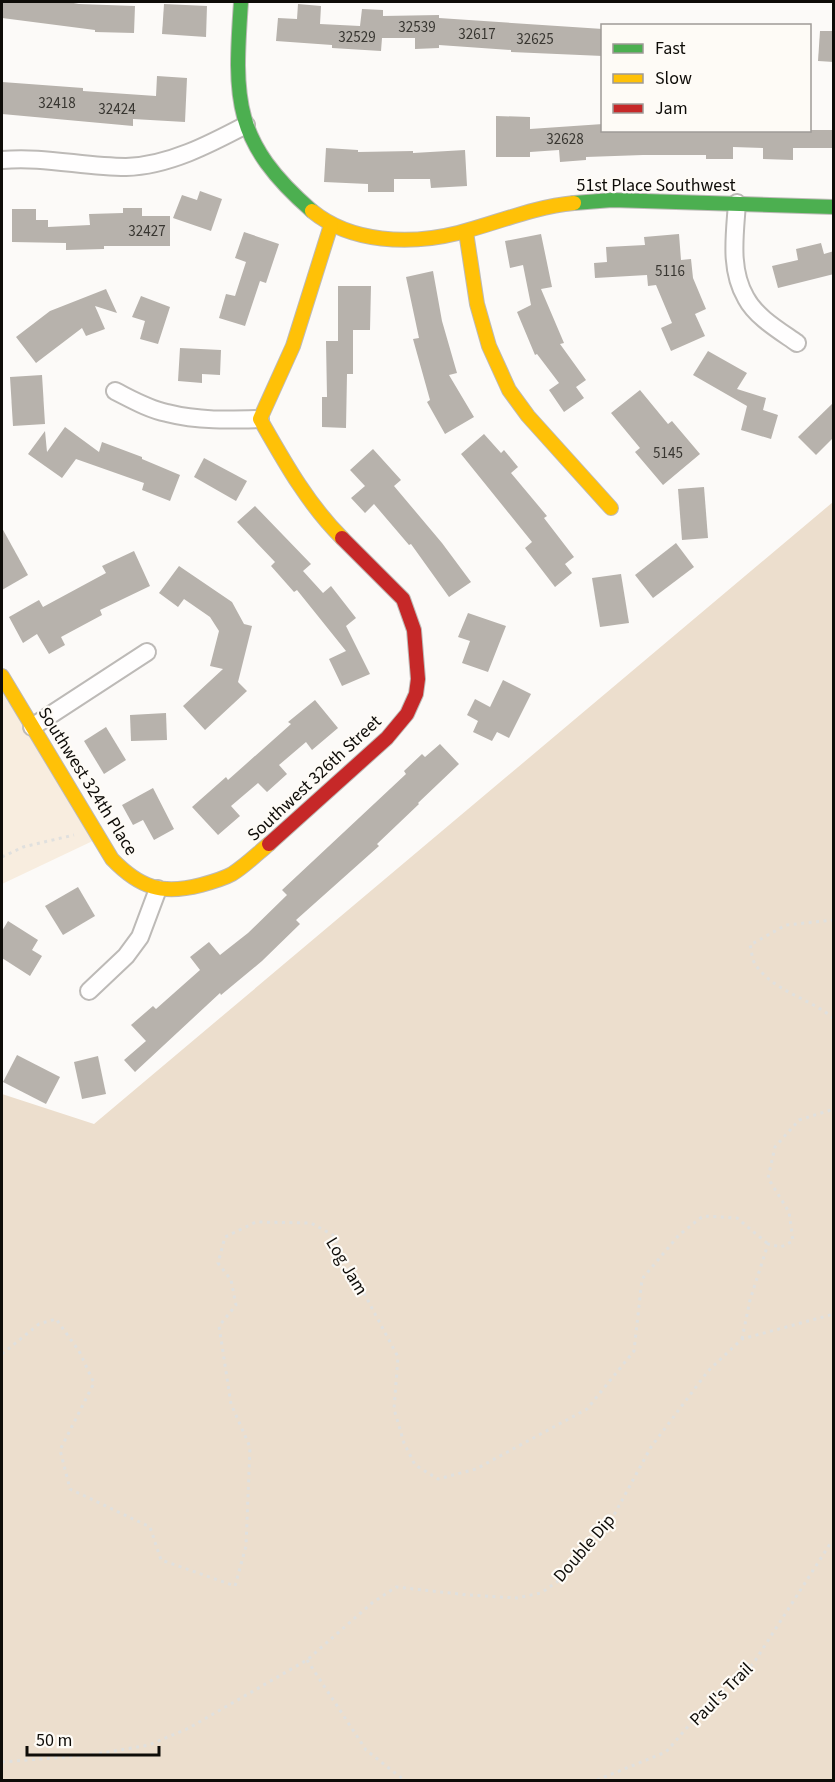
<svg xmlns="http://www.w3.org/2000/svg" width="835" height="1782" font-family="'Source Sans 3',sans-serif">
<rect width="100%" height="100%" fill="#fcfaf8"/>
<polygon fill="#f8eddf" points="2,676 99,838 2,884"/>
<polygon fill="#ecdecd" points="833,502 833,1780 2,1780 2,1094 94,1124"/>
<g fill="#b7b2ac">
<polygon points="2,2 68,2 79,4 135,6 134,33 95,32 95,30 2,18"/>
<polygon points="164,4 207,6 206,37 162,34"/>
<polygon points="298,4 321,6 320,24 360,26 362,9 383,10 383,16 439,15 439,18 603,29 603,56 511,52 511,50 439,45 439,48 415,49 415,38 382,38 381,51 332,48 332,45 276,41 278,18 297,19"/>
<polygon points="820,31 834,31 834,62 818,61"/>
<polygon points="157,76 187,78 185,122 133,119 133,126 2,114 2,82 83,88 83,91 156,96"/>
<polygon points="496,116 530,117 530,129 603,124 603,130 834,130 834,148 793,148 793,160 763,159 763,148 733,147 733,159 706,159 706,155 643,155 586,157 586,160 560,162 559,150 530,152 530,157 496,157"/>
<polygon points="326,148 358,150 358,152 413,151 413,153 465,150 467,186 431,188 430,179 394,179 394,192 368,192 368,184 324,182"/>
<polygon points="200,191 222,199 211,231 173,218 182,195 197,200"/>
<polygon points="123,208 142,208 142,216 170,216 170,246 104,246 104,249 66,250 66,243 12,242 12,209 36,209 36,220 48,220 48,227 90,225 89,214 123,213"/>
<polygon points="244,232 279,244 266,283 260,281 245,326 219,318 226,294 235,296 246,262 235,258"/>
<polygon points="541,234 552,287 541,289 564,343 560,344 586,380 576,387 584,398 564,412 549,390 559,383 537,354 535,355 517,312 531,305 523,265 510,268 505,241"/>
<polygon points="679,234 681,260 691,259 693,278 706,309 695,314 705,336 671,351 661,328 672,323 656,285 648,286 647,275 595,278 594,263 607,262 606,247 645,245 644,237"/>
<polygon points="821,243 824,254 834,251 834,274 778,288 772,266 798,260 796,249"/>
<polygon points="433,271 442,321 457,373 449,375 474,417 445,434 427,402 430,400 413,339 419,338 406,277"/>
<polygon points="338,286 371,286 370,330 353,330 353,374 347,374 346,428 322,427 322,397 327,397 326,341 338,341"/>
<polygon points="106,289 117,313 95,306 105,329 86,336 82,328 36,363 16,337 50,311"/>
<polygon points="141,296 170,307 158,344 140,339 145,321 132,317"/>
<polygon points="180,348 221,350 220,375 202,374 202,383 178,381"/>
<polygon points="708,351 747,373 737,389 766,398 763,410 778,415 771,439 741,430 747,406 693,375"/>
<polygon points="42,375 45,424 13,426 10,377"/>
<polygon points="640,390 668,424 672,421 700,454 663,485 635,452 640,448 611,413"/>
<polygon points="834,402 834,437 816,455 798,437"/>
<polygon points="65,427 99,452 102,442 142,457 142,459 180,475 170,501 142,490 144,483 76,459 62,478 28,454 45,431 47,452"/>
<polygon points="484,434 501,453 504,450 518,467 511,473 547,516 544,518 574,557 565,564 572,573 555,587 525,548 532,542 461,454"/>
<polygon points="373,449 401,480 394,486 442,543 471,582 449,597 411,544 409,545 374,504 365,513 351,498 365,486 350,470"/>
<polygon points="204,458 247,481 236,501 194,477"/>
<polygon points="704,487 708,538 682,540 678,489"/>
<polygon points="255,506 311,564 303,571 323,593 331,586 356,618 346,626 370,674 342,686 329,659 346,651 297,590 294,592 271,566 275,562 237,522"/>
<polygon points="2,528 28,575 2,590"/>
<polygon points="676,543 694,567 653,598 635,575"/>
<polygon points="134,551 150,586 100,610 102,615 61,637 65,645 49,654 37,634 23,643 9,617 39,600 43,607 106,573 102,566"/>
<polygon points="179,566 232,602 244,624 252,626 238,682 247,691 205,730 183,706 223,669 210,666 219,631 210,617 184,599 178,607 159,593"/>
<polygon points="621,574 629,623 600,627 592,578"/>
<polygon points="468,613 506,626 488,672 462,663 470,641 458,637"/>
<polygon points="503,680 531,694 509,738 497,732 492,741 473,732 478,721 467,715 475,699 490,707"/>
<polygon points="315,700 338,728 312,750 306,742 279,765 287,774 267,792 258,783 231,806 240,816 218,835 192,807 226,777 228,780 291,724 288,722"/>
<polygon points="166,713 167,740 131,741 130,715"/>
<polygon points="106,727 126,760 104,774 84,741"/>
<polygon points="440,744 459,764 418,803 419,804 377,844 379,846 296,920 300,924 262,961 221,995 220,993 135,1072 124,1060 146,1041 131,1025 153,1006 156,1009 200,970 190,957 209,942 220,955 248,933 287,895 282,890 406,774 404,771 422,754 425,757"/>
<polygon points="153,788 174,829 154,840 143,820 133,825 122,805"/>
<polygon points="78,887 95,916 63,935 45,906"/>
<polygon points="8,921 38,940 32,950 42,956 30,976 2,958 2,931"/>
<polygon points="17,1055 60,1077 46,1104 3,1082"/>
<polygon points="98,1056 106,1094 82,1099 74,1062"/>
</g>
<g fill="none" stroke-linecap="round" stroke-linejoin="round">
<g stroke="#bdbab7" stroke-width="20">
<g id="street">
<path d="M2,160C43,156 84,167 126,167C168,166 210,144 246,125"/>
<path d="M737,203C735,234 729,269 746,298C756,317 780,331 797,343"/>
<path d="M115,391C131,399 148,409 167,413C198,421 229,420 260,419"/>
<polyline points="32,727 147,652"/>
<polyline points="89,991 126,956 140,937 158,889"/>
</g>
</g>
<g stroke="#bdbab7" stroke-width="16">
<g id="fast">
<path d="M241,2C234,100 233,142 312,211"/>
<polyline points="574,203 612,200 834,207"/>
</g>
</g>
<g stroke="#bdbab7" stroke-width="16">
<g id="slow">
<path d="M312,211C351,243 410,245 458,233C497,223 533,207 574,203"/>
<path d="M331,225L293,346L260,419C284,461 307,503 342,538"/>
<polyline points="466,232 477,304 489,346 509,390 528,416 611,508"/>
<path d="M2,676L112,859C140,888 162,895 201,885C212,882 223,879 232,874C245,866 257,854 269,844"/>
</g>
</g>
<g stroke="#bdbab7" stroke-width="16">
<polyline id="jam" points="269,844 387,738 407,714 416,694 418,679 414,630 403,599 342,538"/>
</g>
<g stroke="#e0e0de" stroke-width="3" stroke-dasharray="3 4.5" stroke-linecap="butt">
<polyline points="2,857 23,847 74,835"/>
<path d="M834,920L786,925L750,945C752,952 752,962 757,967C777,993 810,998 834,1019"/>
<polyline points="742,1339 750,1300 768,1244 781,1247 793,1241 789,1212 768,1178 775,1147 799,1120 834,1109"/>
<polyline points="2,1354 39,1324 56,1319 79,1351 94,1383 60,1450 70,1489 150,1527 161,1560 235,1586 246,1546 250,1447 231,1404 219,1326 236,1305 231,1280 218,1263 225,1237 256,1222 311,1223 333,1235 398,1357 394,1409 404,1443 415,1465 438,1479 476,1469 587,1409 634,1351 642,1279 679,1235 703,1216 737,1218 768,1244"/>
<polyline points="307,1660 366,1750 404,1780"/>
<polyline points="2,1762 90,1755 149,1745 189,1728 307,1660 372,1603 396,1587 468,1595 517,1598 541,1593 557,1582 570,1565 608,1526 651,1447 708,1371 742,1339 834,1314"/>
<polyline points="597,1780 666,1752 710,1701 753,1664 830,1544 834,1544"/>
</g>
<use href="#street" stroke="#fffefe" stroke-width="16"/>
<use href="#fast" stroke="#4caf50" stroke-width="14"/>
<use href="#slow" stroke="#ffc107" stroke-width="14"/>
<use href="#jam" stroke="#c62828" stroke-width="14"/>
</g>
<g text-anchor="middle" stroke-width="4.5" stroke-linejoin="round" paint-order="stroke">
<g font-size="15" fill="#383631">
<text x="417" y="32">32539</text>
<text x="477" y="39">32617</text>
<text x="357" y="42">32529</text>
<text x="535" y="44">32625</text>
<text x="57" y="108">32418</text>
<text x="117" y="114">32424</text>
<text x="565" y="144">32628</text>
<text x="147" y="236">32427</text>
<text x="670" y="276">5116</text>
<text x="668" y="458">5145</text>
</g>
<g font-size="18" fill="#0e0c08" stroke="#fefbf6">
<text x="656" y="191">51st Place Southwest</text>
<text transform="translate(314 778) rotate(-43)" y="6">Southwest 326th Street</text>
<text transform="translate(88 781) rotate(58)" y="6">Southwest 324th Place</text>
<text transform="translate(347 1266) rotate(59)" y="6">Log Jam</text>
<text transform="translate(584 1548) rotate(-49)" y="6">Double Dip</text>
<text transform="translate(721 1694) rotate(-45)" y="6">Paul's Trail</text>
</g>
</g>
<rect width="835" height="1782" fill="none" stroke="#0e0c08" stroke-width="6"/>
<rect x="601" y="24" width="210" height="108" fill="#fefbf6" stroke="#9e9b97" stroke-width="1.5"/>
<rect x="613" y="44" width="30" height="9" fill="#4caf50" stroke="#9e9b97" stroke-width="1.5"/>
<text x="655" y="54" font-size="18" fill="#0e0c08">Fast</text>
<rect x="613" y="74" width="30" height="9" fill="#ffc107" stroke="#9e9b97" stroke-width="1.5"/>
<text x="655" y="84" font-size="18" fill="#0e0c08">Slow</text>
<rect x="613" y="104" width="30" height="9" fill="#c62828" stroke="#9e9b97" stroke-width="1.5"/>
<text x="655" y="114" font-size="18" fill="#0e0c08">Jam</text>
<path d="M27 1746v9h132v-9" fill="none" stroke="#0e0c08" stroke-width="3"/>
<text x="36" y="1746" font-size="18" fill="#0e0c08" stroke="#fefbf6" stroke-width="4.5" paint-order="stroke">50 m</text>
</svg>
